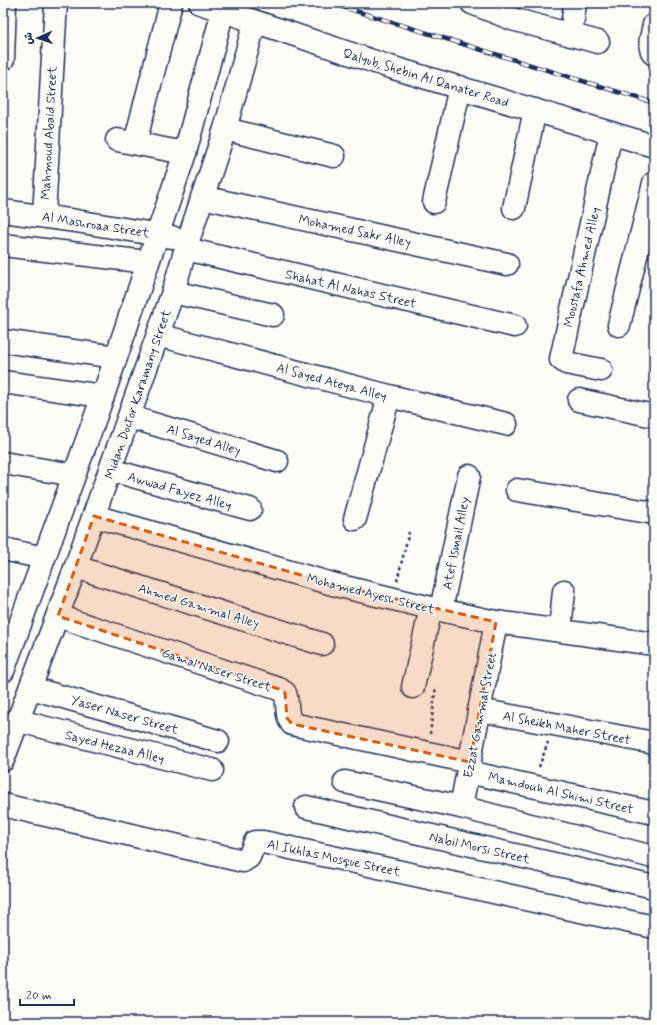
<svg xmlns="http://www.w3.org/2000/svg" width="657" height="1025" font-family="Mynerve,'Playpen Sans Arabic',sans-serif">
<rect width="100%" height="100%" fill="#fdfcf7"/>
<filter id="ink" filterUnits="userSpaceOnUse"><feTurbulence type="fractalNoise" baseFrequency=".025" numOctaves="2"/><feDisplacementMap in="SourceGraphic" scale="8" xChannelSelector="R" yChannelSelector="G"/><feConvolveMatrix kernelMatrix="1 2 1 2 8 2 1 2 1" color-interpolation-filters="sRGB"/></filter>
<g filter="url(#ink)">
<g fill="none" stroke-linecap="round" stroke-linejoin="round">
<g stroke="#1b2f5e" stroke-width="25">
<g id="minor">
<polyline points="472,3 512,19 598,42"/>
<path d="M654,25C652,35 647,46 654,54"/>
<polyline points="571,35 575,3"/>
<polyline points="3,59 5,3"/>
<polyline points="225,129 334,156"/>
<polyline points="117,140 185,153"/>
<polyline points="135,143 171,3"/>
<polyline points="202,197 507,264"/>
<polyline points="434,202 460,87"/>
<polyline points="514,208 535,110"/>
<polyline points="3,211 76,221 172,237"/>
<polyline points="44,216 56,3"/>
<polyline points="3,245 147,262"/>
<polyline points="186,249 515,326"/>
<polyline points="173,292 273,315"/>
<polyline points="619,325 654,183"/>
<polyline points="158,335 389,396 506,424"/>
<polyline points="3,341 116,357"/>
<polyline points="601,370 566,363 561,359 611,133"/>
<polyline points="3,382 103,396"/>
<polyline points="579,400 654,416"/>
<polyline points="130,417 277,461"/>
<polyline points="3,463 74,475"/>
<polyline points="111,470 250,509"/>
<polyline points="517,490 654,513"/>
<polyline points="94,516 336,585 431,608 496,622 654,644"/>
<polyline points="355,519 389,396"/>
<polyline points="3,549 44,558"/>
<polyline points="76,567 322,644"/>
<polyline points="441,610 469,476"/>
<path d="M58,616L279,689L285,693C289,704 285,715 292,724L470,762"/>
<polyline points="560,630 564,591"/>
<polyline points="3,671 103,396 185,153 225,3"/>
<polyline points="413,687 431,608"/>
<polyline points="31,688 218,741"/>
<polyline points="479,710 654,743"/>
<polyline points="19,721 212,770"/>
<polyline points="3,760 73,574 173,292 188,241 225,129 255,22"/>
<polyline points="468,772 654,813"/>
<polyline points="345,782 461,807 649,856"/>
<polyline points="3,805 243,861 249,857 255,842 263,842 654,927"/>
<polyline points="306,807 654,887"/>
<polyline points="461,807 496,622"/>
</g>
</g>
<g stroke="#1b2f5e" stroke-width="25">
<polyline id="major" points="200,3 387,66 654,146"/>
</g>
<g stroke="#1b2f5e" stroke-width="2.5" stroke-dasharray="3 3" stroke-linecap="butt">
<polyline points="397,581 409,532"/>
<polyline points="430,734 436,686"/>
<polyline points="539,767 548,742"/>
</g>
<use href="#minor" stroke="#fdfcf7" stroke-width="22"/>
<use href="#major" stroke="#fdfcf7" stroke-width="22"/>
<g stroke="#1b2f5e" stroke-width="4.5">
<polyline id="rail" points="330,3 654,103"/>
</g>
<use href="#rail" stroke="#fdfcf7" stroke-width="3" stroke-dasharray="9" stroke-linecap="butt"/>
</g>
</g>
<path fill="#e8590c" fill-opacity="0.2" stroke="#e8590c" stroke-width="3" stroke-dasharray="8 5" stroke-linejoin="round" d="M94,516L336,585L496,622L470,762L292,724L287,718L285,693L279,689L58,616Z"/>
<g text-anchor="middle" stroke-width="3" stroke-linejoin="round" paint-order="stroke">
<g font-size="13" fill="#1b2f5e" stroke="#fdfcf7">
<text transform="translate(426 77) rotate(17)" y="5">Qalyub, Shebin Al Qanater Road</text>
<text transform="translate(48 133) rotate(-87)" y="5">Mahmoud Abaid Street</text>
<text transform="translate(96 224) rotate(9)" y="5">Al Mashroaa Street</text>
<text transform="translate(355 230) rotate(12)" y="5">Mohamed Sakr Alley</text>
<text transform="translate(581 267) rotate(-77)" y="5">Moustafa Ahmed Alley</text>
<text transform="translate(351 288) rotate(13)" y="5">Shahat Al Nahas Street</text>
<text transform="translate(332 381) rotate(15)" y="5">Al Sayed Ateya Alley</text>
<text transform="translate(137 394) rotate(-71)" y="5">Midan Doctor Karamany Street</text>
<text transform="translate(204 439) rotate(17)" y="5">Al Sayed Alley</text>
<text transform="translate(180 490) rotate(16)" y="5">Awwad Fayez Alley</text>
<text transform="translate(455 543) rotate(-79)" y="5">Atef Ismail Alley</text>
<text transform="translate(371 593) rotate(14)" y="5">Mohamed Ayesh Street</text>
<text transform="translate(199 605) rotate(17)" y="5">Ahmed Gammal Alley</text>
<text transform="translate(217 669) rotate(18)" y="5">Gamal Naser Street</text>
<text transform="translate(125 714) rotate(16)" y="5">Yaser Naser Street</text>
<text transform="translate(479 715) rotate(-79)" y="5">Ezzat Gammal Street</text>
<text transform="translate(567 727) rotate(11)" y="5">Al Sheikh Maher Street</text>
<text transform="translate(115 746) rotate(14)" y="5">Sayed Hezaa Alley</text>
<text transform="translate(561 792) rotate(13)" y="5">Mamdouh Al Shimi Street</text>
<text transform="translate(480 847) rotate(13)" y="5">Nabil Morsi Street</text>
<text transform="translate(334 857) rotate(12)" y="5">Al Ikhlas Mosque Street</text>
</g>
</g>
<rect width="657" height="1025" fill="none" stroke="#fdfcf7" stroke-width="16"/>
<rect x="8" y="8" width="641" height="1009" fill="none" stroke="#1b2f5e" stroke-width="1.5" filter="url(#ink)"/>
<g transform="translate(38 38) rotate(267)" stroke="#fdfcf7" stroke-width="3" paint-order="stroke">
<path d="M0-3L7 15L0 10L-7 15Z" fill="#1b2f5e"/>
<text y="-6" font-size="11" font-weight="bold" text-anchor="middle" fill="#1b2f5e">ش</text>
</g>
<path d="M20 999v6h54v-6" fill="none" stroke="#1b2f5e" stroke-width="2"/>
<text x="26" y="999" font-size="12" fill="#1b2f5e" stroke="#fdfcf7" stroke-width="3" paint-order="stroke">20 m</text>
</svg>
